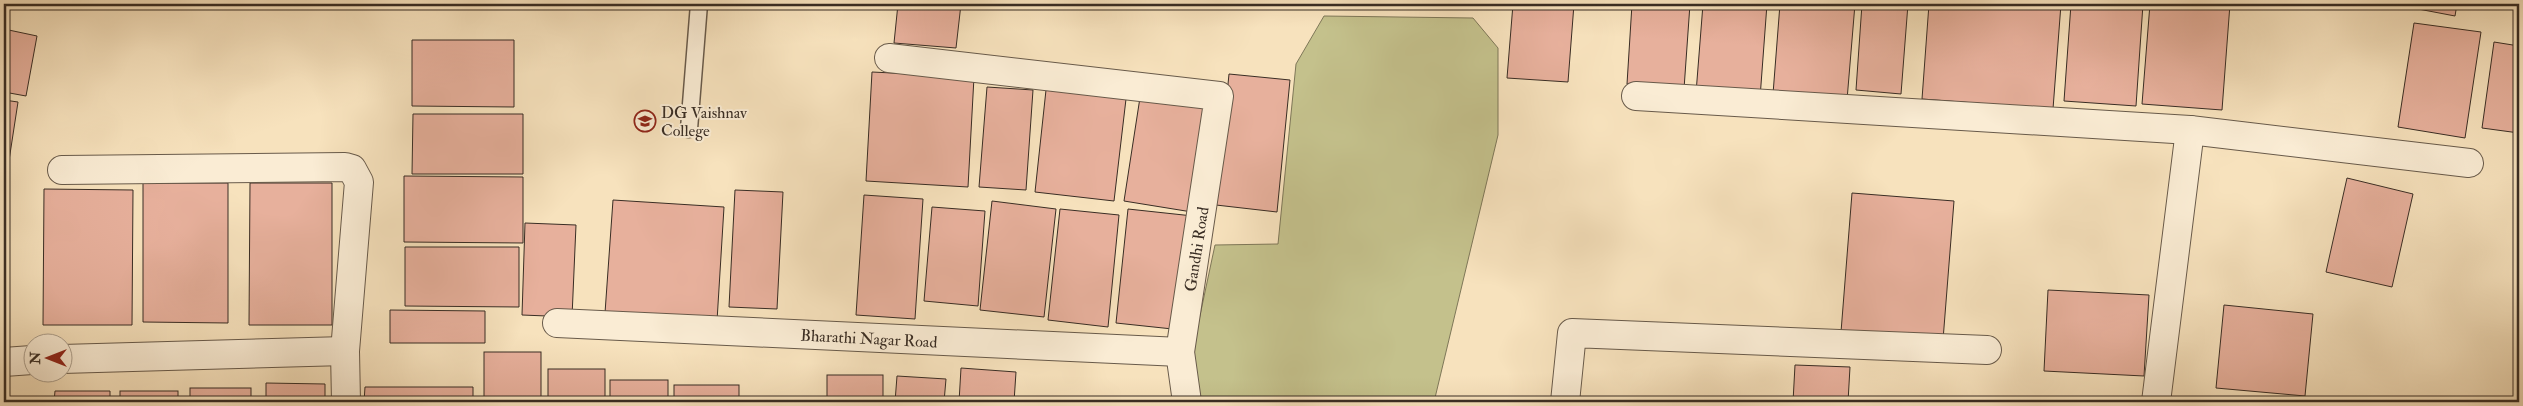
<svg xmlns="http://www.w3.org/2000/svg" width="2523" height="406" font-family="'IM FELL Double Pica',serif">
<rect width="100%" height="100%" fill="#f7e2bd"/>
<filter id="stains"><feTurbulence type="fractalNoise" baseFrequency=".004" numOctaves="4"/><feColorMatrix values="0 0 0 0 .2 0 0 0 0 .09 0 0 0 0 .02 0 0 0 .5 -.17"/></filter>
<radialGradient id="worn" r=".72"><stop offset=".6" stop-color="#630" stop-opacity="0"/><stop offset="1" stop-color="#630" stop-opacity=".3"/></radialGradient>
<polygon fill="#c4c18c" stroke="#7e7758" points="1324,16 1473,18 1498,48 1498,135 1434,402 1198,402 1192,353 1215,245 1278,244 1296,64"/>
<g fill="#e7b09c" stroke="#392d24">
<polygon points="898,4 961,4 956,48 894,43"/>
<polygon points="1513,4 1574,4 1568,82 1507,78"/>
<polygon points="1632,4 1690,4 1684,89 1627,84"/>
<polygon points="1703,4 1767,4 1760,98 1696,93"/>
<polygon points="1780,4 1855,4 1847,100 1773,94"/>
<polygon points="1862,4 1908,4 1901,94 1856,90"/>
<polygon points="1929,4 2061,4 2053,109 1922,99"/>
<polygon points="2071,4 2143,4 2136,106 2064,101"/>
<polygon points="2150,4 2230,4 2222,110 2142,104"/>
<polygon points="2392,4 2457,4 2455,16"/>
<polygon points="2414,23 2481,32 2465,138 2398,127"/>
<polygon points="4,29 37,36 26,96 4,92"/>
<polygon points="412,40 514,40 514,107 412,106"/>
<polygon points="2494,42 2519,46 2519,133 2482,128"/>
<polygon points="872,72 974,77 968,187 866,181"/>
<polygon points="1229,74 1290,80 1277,212 1216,205"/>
<polygon points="987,87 1033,90 1026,190 979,187"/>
<polygon points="1046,90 1126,99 1114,201 1035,192"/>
<polygon points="1141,91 1209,101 1192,212 1124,201"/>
<polygon points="4,100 18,102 8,167 4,166"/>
<polygon points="413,114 523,114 523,174 412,174"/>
<polygon points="404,176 523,177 523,243 404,242"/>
<polygon points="2347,178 2413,194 2392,287 2326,272"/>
<polygon points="143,183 228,183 228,323 143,322"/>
<polygon points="250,183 332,183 332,325 249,325"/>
<polygon points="44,189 133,190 132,325 43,325"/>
<polygon points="735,190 783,192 777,309 729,307"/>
<polygon points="1852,193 1954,201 1943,340 1841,332"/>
<polygon points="864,195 923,199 915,319 856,315"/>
<polygon points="613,200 724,207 717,321 605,313"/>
<polygon points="992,201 1056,209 1044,317 980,310"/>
<polygon points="932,207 985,211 978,306 924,301"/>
<polygon points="1060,209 1119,215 1108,327 1048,320"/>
<polygon points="1128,209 1193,216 1182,330 1116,323"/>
<polygon points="525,223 576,225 572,317 522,315"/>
<polygon points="405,247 519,247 519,307 405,306"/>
<polygon points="2048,290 2149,295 2144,376 2044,371"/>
<polygon points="2224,305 2313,314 2305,396 2216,388"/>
<polygon points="390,310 485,311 485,343 390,343"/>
<rect x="484" y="352" width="57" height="50"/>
<polygon points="1795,365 1850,367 1848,402 1793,402"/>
<polygon points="961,368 1016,372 1014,402 959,402"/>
<rect x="548" y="369" width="57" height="33"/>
<rect x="827" y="375" width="56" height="27"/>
<polygon points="897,376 946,379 944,402 895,402"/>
<rect x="610" y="380" width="58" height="22"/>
<polygon points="266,383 325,384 325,402 266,402"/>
<rect x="674" y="385" width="65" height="17"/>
<polygon points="365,387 473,387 473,402 364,402"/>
<rect x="190" y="388" width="61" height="14"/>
<polygon points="55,391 110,391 110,402 54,402"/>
<rect x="120" y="391" width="58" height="11"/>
</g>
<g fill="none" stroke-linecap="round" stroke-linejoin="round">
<g stroke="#685a4a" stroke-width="19">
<polyline id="service" points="689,129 699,4"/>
</g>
<g stroke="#685a4a" stroke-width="30">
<g id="minor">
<polyline points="889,58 1219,96 1180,352 1187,402"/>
<polyline points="1636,96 2190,130 2469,163"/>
<polyline points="62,170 345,167 352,169 359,182 345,351 346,402"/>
<polyline points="557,323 1180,352"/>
<polyline points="62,359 345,351"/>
<polyline points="4,362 32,360"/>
<polyline points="1565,402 1572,333 1987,350"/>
<polyline points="2156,402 2190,130"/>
</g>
</g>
<use href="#service" stroke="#faecd4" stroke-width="16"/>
<use href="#minor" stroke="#faecd4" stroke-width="28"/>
</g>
<defs>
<g id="university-ring" transform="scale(1.125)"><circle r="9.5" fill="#faecd4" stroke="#8f2418" stroke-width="1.5"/><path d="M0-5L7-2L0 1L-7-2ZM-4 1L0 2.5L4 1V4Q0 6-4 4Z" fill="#8f2418"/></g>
</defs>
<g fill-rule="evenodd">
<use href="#university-ring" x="645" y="121"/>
</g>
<g text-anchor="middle" stroke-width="4" stroke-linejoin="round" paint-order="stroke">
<g font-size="16" fill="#392d24" stroke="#faecd4" text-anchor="start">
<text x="661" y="118">DG Vaishnav<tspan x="661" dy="18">College</tspan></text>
</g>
<g font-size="16" fill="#392d24" stroke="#faecd4">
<text transform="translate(1196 249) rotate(-81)" y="6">Gandhi Road</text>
<text transform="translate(869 338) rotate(3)" y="6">Bharathi Nagar Road</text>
</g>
</g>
<rect width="2523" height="406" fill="none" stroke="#f7e2bd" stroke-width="20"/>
<rect x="5" y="5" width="2513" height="396" fill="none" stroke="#392d24" stroke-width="2.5"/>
<rect x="10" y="10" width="2503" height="386" fill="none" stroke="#392d24"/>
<g transform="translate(48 358) rotate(270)"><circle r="24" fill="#faecd4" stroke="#ada08e"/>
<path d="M0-4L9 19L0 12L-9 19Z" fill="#8f2418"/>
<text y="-8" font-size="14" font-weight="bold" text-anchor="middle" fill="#392d24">N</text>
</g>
<rect width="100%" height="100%" filter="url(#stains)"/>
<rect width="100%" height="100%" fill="url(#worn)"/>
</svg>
